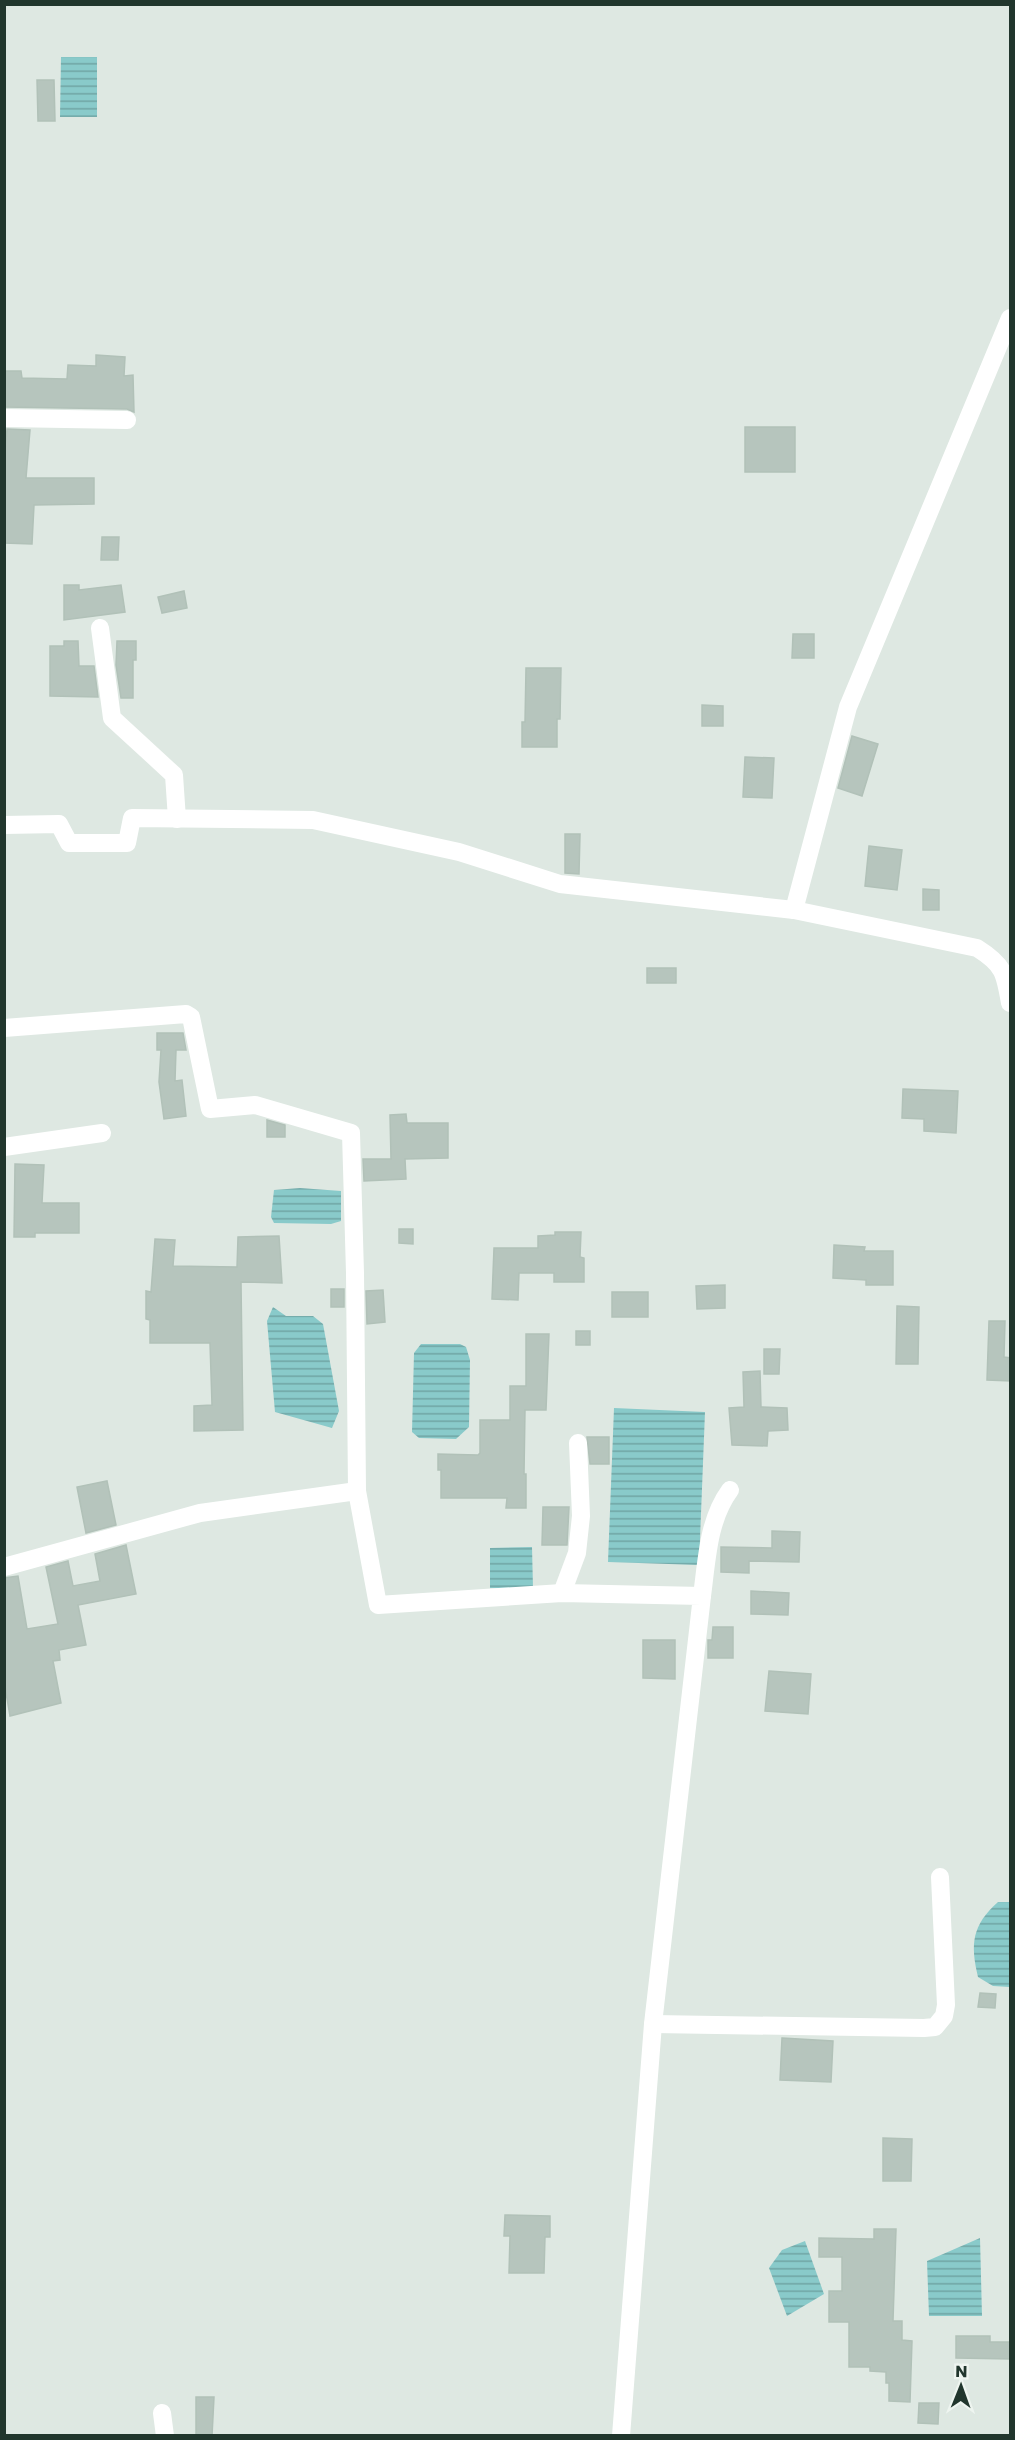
<svg xmlns="http://www.w3.org/2000/svg" width="1015" height="2440" font-family="Poppins,sans-serif">
<defs>
<pattern id="water-rules" width="6" height="5" patternUnits="userSpaceOnUse" patternTransform="scale(1.5)"><rect width="6" height="5" fill="#89caca"/><path d="M0 2.5h6" fill="none" stroke="#70a5a4"/></pattern>
</defs>
<rect width="100%" height="100%" fill="#dee8e2"/>
<g fill="url(#water-rules)">
<polygon points="61,57 97,57 97,117 60,117"/>
<polygon points="300,1188 341,1191 341,1221 331,1224 274,1223 271,1217 274,1190"/>
<polygon points="273,1307 286,1316 313,1316 323,1324 339,1411 332,1428 275,1412 267,1321"/>
<polygon points="421,1344 460,1344 466,1347 470,1360 469,1427 456,1439 419,1438 412,1432 414,1353"/>
<polygon points="614,1408 705,1412 699,1565 608,1562"/>
<polygon points="532,1547 533,1588 490,1588 490,1548"/>
<path d="M998,1902H1010V1987L993,1986L978,1977C970,1944 972,1925 998,1902Z"/>
<polygon points="980,2238 982,2316 929,2316 927,2261"/>
<polygon points="805,2241 824,2294 787,2316 769,2268 782,2250"/>
</g>
<g fill="#b6c5bd" stroke="#b1c1b8" stroke-width="1.5">
<polygon points="37,80 54,80 55,121 38,121"/>
<polygon points="96,355 125,357 124,376 133,375 134,412 127,409 4,407 4,371 21,371 22,378 67,379 68,365 96,366"/>
<rect x="745" y="427" width="50" height="45"/>
<polygon points="7,429 30,430 26,478 94,478 94,504 34,505 32,544 4,543 4,459"/>
<polygon points="102,537 119,537 118,560 101,560"/>
<polygon points="64,585 79,585 79,590 121,585 125,612 64,620"/>
<polygon points="184,591 187,608 162,613 158,597"/>
<polygon points="793,634 814,634 814,658 792,658"/>
<polygon points="64,641 78,641 79,666 94,666 98,697 50,696 50,646 64,646"/>
<polygon points="117,641 136,641 136,660 133,660 133,698 121,698 116,665"/>
<polygon points="526,668 561,668 560,719 557,719 557,747 522,747 522,722 525,722"/>
<polygon points="702,705 723,706 723,726 702,726"/>
<polygon points="852,736 878,744 862,796 838,788"/>
<polygon points="745,757 774,758 772,798 743,797"/>
<polygon points="565,834 580,834 579,874 565,873"/>
<polygon points="869,846 902,850 897,890 865,886"/>
<polygon points="923,889 939,890 939,910 923,910"/>
<rect x="647" y="968" width="29" height="15"/>
<polygon points="157,1033 183,1033 186,1050 176,1050 175,1081 182,1080 186,1116 164,1119 159,1082 161,1050 157,1050"/>
<polygon points="903,1089 958,1091 956,1133 924,1131 924,1119 902,1118"/>
<polygon points="406,1114 407,1123 448,1123 448,1158 405,1159 406,1179 364,1181 363,1159 391,1159 390,1115"/>
<polygon points="267,1120 285,1125 285,1137 267,1137"/>
<polygon points="15,1164 44,1165 42,1203 79,1203 79,1233 35,1233 35,1237 14,1237"/>
<polygon points="399,1229 413,1229 413,1244 399,1243"/>
<polygon points="555,1232 581,1232 580,1257 584,1258 584,1282 554,1282 554,1273 519,1273 518,1300 492,1299 494,1248 538,1248 538,1236 555,1235"/>
<polygon points="279,1236 282,1283 241,1282 243,1430 194,1431 194,1406 212,1405 210,1343 150,1343 150,1320 146,1319 146,1291 151,1292 155,1239 175,1240 173,1266 237,1267 238,1237"/>
<polygon points="834,1245 865,1247 864,1251 893,1251 893,1285 866,1285 866,1280 833,1278"/>
<polygon points="725,1285 725,1308 697,1309 696,1286"/>
<rect x="331" y="1289" width="13" height="18"/>
<polygon points="383,1290 385,1322 367,1324 366,1291"/>
<rect x="612" y="1292" width="36" height="25"/>
<polygon points="897,1306 919,1307 918,1364 896,1364"/>
<polygon points="989,1321 1005,1321 1004,1357 1011,1358 1011,1381 987,1380"/>
<rect x="576" y="1331" width="14" height="14"/>
<polygon points="526,1334 549,1334 546,1410 525,1410 524,1474 526,1474 526,1508 506,1508 507,1498 441,1498 441,1470 438,1470 438,1454 478,1455 480,1453 480,1420 510,1420 510,1386 526,1386"/>
<polygon points="764,1349 780,1349 779,1374 764,1374"/>
<polygon points="760,1371 761,1407 787,1408 788,1430 768,1431 767,1446 732,1445 729,1408 744,1407 743,1372"/>
<polygon points="587,1437 609,1437 609,1464 590,1464"/>
<polygon points="107,1481 116,1525 86,1533 77,1487"/>
<polygon points="543,1507 569,1507 567,1545 542,1545"/>
<polygon points="772,1531 800,1532 799,1562 749,1561 749,1573 721,1572 721,1547 772,1548"/>
<polygon points="126,1545 136,1594 78,1605 86,1645 59,1650 60,1660 53,1661 61,1703 10,1716 4,1681 4,1578 18,1576 27,1629 58,1624 46,1567 68,1561 73,1586 100,1581 95,1554"/>
<polygon points="751,1591 789,1593 788,1615 751,1614"/>
<polygon points="713,1627 733,1627 733,1658 708,1658 708,1640 712,1640"/>
<polygon points="643,1640 675,1640 675,1679 643,1678"/>
<polygon points="769,1671 811,1674 808,1714 765,1711"/>
<polygon points="980,1993 996,1994 995,2008 978,2007"/>
<polygon points="782,2038 833,2041 831,2082 780,2080"/>
<polygon points="883,2138 912,2139 911,2181 883,2181"/>
<polygon points="505,2215 550,2216 550,2237 545,2237 544,2273 509,2273 510,2236 504,2236"/>
<polygon points="874,2229 896,2229 893,2321 902,2321 902,2340 912,2341 910,2402 889,2401 889,2383 886,2383 886,2372 870,2371 870,2367 849,2367 849,2322 829,2322 829,2291 842,2291 842,2257 819,2257 819,2238 874,2239"/>
<polygon points="956,2336 990,2336 990,2342 1011,2342 1011,2359 956,2358"/>
<polygon points="196,2397 214,2397 212,2436 196,2436"/>
<polygon points="919,2403 939,2403 938,2424 918,2423"/>
</g>
<g fill="none" stroke-linecap="round" stroke-linejoin="round">
<g stroke="#fff" stroke-width="18">
<polyline points="4,418 127,420"/>
<polyline points="100,628 112,718 174,775 177,819"/>
<path d="M4,825L59,824L69,843H127L132,818L313,820L459,852L560,884L794,910L977,948C1004,965 1005,973 1010,1003"/>
<polyline points="794,910 848,707 1010,318"/>
<polyline points="4,1028 186,1014 191,1017 210,1109 255,1105 351,1133 355,1273 357,1491"/>
<polyline points="4,1147 102,1133"/>
<polyline points="4,1567 200,1513 357,1491 378,1605 562,1593 702,1596 653,2024 621,2436"/>
<polyline points="562,1593 577,1553 581,1516 578,1443"/>
<path d="M702,1596C707,1559 708,1520 730,1490"/>
<polyline points="653,2024 924,2028 935,2027 944,2016 946,2005 940,1877"/>
<polyline points="162,2413 165,2436"/>
</g>
</g>
<rect width="1015" height="2440" fill="none" stroke="#21362d" stroke-width="12"/>
<g transform="translate(961 2386) rotate(1)" stroke="#eef5f0" stroke-width="4.5" paint-order="stroke">
<path d="M0-4.5L10 22L0 15L-10 22Z" fill="#21362d"/>
<text y="-9" font-size="16" font-weight="bold" text-anchor="middle" fill="#21362d">N</text>
</g>
</svg>
